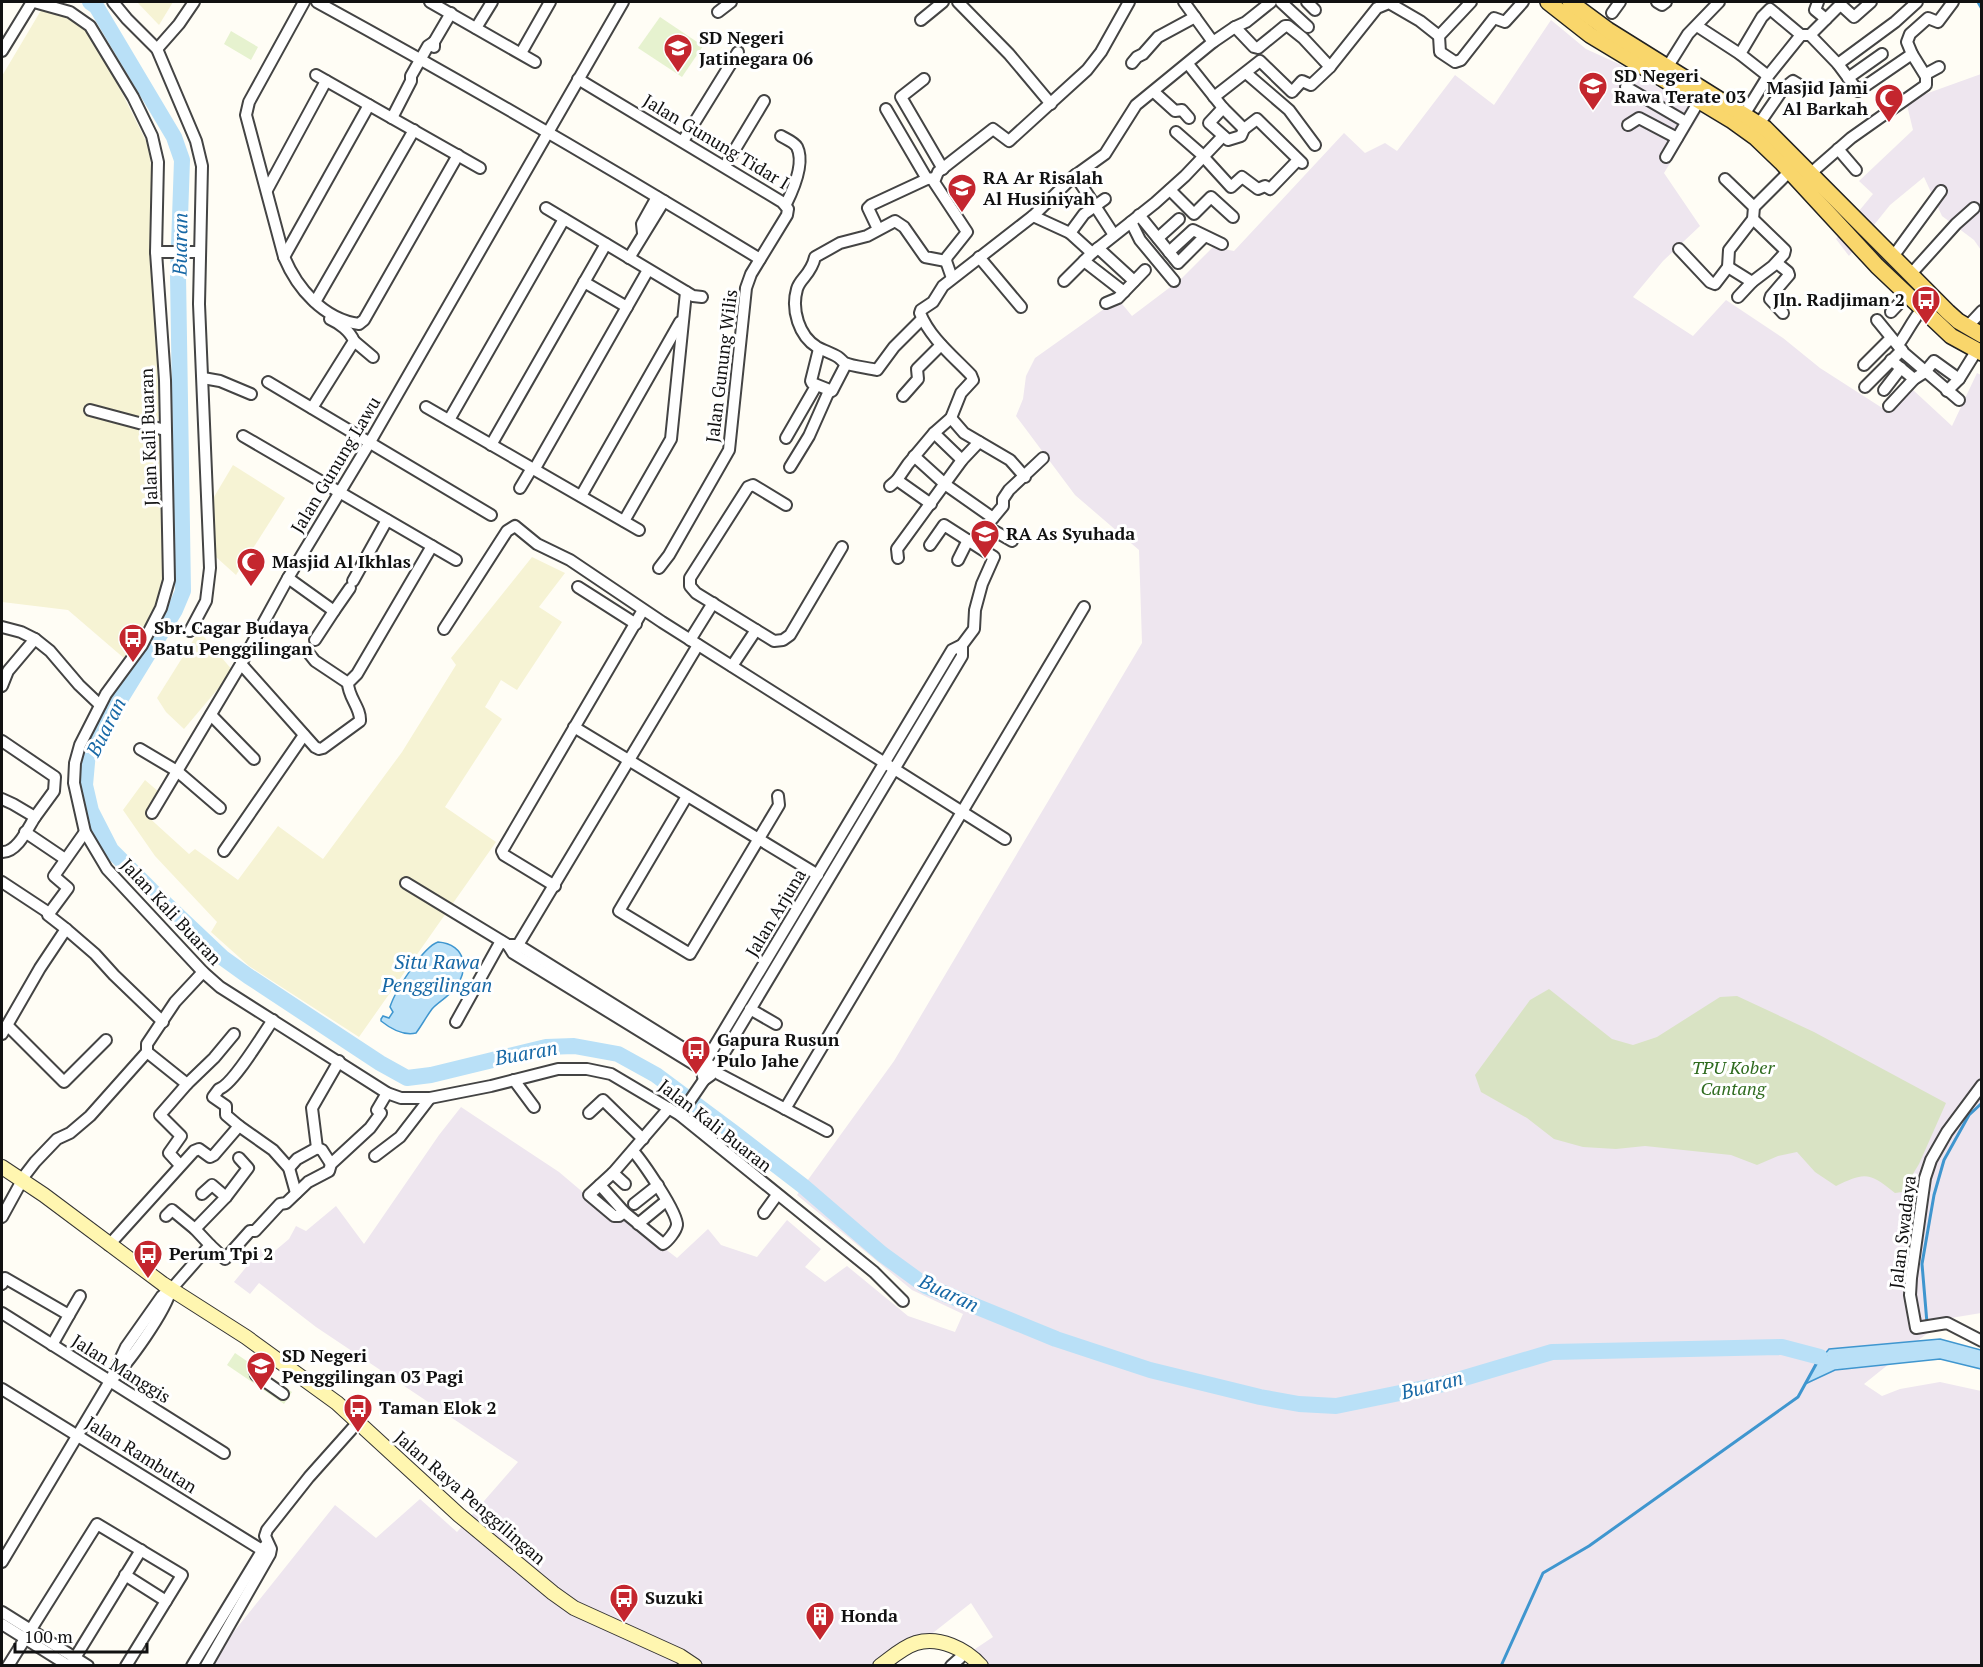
<svg xmlns="http://www.w3.org/2000/svg" width="1983" height="1667" font-family="'PT Serif',serif">
<rect width="100%" height="100%" fill="#fffdf5"/>
<g fill="#eee6ef">
<polygon points="1551,20 1586,49 1619,64 1701,113 1664,173 1700,226 1663,261 1633,297 1693,336 1726,300 1783,338 1820,368 1890,413 1912,389 1952,426 1977,373 1981,375 1981,1313 1945,1319 1864,1384 1882,1396 1900,1389 1940,1382 1981,1391 1981,1665 983,1665 972,1651 993,1637 971,1603 929,1636 897,1648 871,1665 212,1666 224,1644 335,1505 376,1538 420,1499 457,1532 518,1462 316,1327 259,1283 250,1294 234,1282 261,1249 270,1255 289,1239 296,1226 306,1231 336,1206 364,1244 439,1135 461,1107 559,1172 618,1222 625,1218 677,1258 708,1229 721,1245 757,1257 787,1220 821,1249 805,1267 825,1282 847,1266 908,1316 955,1332 963,1314 912,1290 797,1195 894,1061 1142,643 1139,550 1075,495 1016,416 1023,399 1026,376 1035,358 1118,299 1132,316 1181,279 1213,247 1234,251 1344,133 1365,153 1385,143 1397,151 1455,75 1494,105"/>
<polygon points="1981,74 1981,250 1974,240 1942,216 1924,177 1890,205 1849,256 1836,239 1873,194 1859,181 1913,130 1906,101"/>
</g>
<g fill="#f6f3d4">
<polygon points="137,2 173,2 159,25"/>
<polygon points="43,7 87,23 149,147 160,263 166,590 125,659 68,610 2,602 2,76"/>
<polygon points="233,465 285,498 236,575 216,557 211,502"/>
<polygon points="532,557 565,573 539,607 562,622 517,690 501,680 485,707 502,719 445,807 496,842 359,1037 249,966 211,932 217,922 155,856 123,810 145,780 159,792 145,814 189,854 195,849 238,880 278,826 323,859 402,752 456,665 451,658"/>
<polygon points="199,631 233,671 184,729 166,712 157,698"/>
</g>
<path fill="#d9e3c4" d="M1549,989L1612,1039L1633,1045L1657,1037L1720,997L1737,996L1814,1032L1946,1103L1919,1164L1902,1192L1895,1193C1869,1172 1865,1172 1836,1186L1815,1172L1797,1152L1778,1156L1757,1165L1731,1155L1645,1146L1616,1149L1583,1147L1554,1139L1527,1118L1481,1092L1475,1075L1530,1000Z"/>
<g fill="#e6f2cf">
<polygon points="660,17 703,46 682,77 638,48"/>
<polygon points="231,31 258,47 251,60 224,44"/>
<polygon points="235,1353 292,1392 284,1404 227,1365"/>
</g>
<g fill="#b9e0f7" stroke="#3f96cf" stroke-width="1.5">
<path d="M438,942C466,944 471,971 453,990C447,998 438,1002 432,1009C426,1017 422,1025 416,1033C403,1036 391,1029 381,1021V1019L383,1016L389,1018L393,1012L390,1007C395,991 423,947 438,942Z"/>
<polygon points="1940,1339 1981,1350 1981,1369 1940,1359 1835,1370 1805,1384 1815,1366 1829,1349"/>
</g>
<g fill="none" stroke-linecap="round" stroke-linejoin="round">
<g stroke="#3f96cf" stroke-width="3">
<polyline points="1978,2 1982,9"/>
<polyline points="1927,1323 1922,1264 1934,1195 1944,1160 1969,1115 1982,1103"/>
<polyline points="1501,1666 1543,1573 1589,1546 1798,1397 1820,1357 1826,1356"/>
</g>
<polyline stroke="#b9e0f7" stroke-width="16" points="90,2 96,6 174,137 182,160 178,275 183,591 175,610 88,752 85,785 91,811 111,850 151,890 223,958 248,976 380,1063 407,1078 431,1075 546,1047 574,1046 618,1054 656,1075 734,1133 803,1186 882,1254 926,1286 1056,1339 1150,1370 1260,1397 1299,1404 1336,1406 1444,1384 1552,1352 1782,1347 1820,1357"/>
<g stroke="#444" stroke-width="14">
<g id="street">
<polyline points="34,2 70,12 90,26 133,97 152,136 158,162 156,252 165,380 169,580 161,608 142,645 106,694 80,745 75,763 74,783 85,832 107,869 203,972 220,987 387,1093 401,1098 430,1098 491,1086 558,1069 587,1069 611,1074 680,1115 874,1272 903,1301"/>
<polyline points="113,2 127,19 157,49 196,141 202,166 199,304 210,568 206,601 190,631"/>
<path d="M304,2L249,102L246,115L284,257C297,288 323,319 359,324L364,320L458,155"/>
<path d="M317,2C467,84 614,170 760,259"/>
<polyline points="430,2 535,62"/>
<polyline points="958,2 1009,54 1051,104"/>
<polyline points="1184,2 1213,42"/>
<polyline points="1281,2 1308,27"/>
<polyline points="1307,2 1315,10"/>
<polyline points="1471,2 1439,36 1440,52 1455,62 1461,60 1494,18 1505,22 1523,2"/>
<polyline points="1657,2 1662,5 1666,2"/>
<polyline points="1818,2 1815,10 1826,19"/>
<polyline points="718,12 731,2"/>
<polyline points="1612,13 1620,2"/>
<polyline points="921,20 943,2"/>
<polyline points="1697,26 1740,54 1768,76"/>
<polyline points="1235,27 1254,47 1258,48 1285,26 1288,26 1303,38 1330,67"/>
<polyline points="476,28 492,2"/>
<polyline points="1810,35 1838,64 1858,91 1912,54 1925,75"/>
<polyline points="434,47 434,42 451,13"/>
<polyline points="157,49 179,24 194,2"/>
<polyline points="2,51 32,2"/>
<polyline points="521,53 550,2"/>
<polyline points="1740,54 1762,17 1770,9 1801,35"/>
<polyline points="1912,54 1907,42 1910,34 1928,18 1938,22 1953,2"/>
<polyline points="1132,63 1137,57 1143,54 1158,37 1195,17"/>
<polyline points="1188,64 1223,108 1244,129"/>
<polyline points="1838,64 1895,22 1917,2"/>
<polyline points="1668,66 1688,34 1719,2"/>
<polyline points="1246,73 1289,110 1315,145"/>
<polyline points="316,75 480,168"/>
<polyline points="1848,78 1882,54"/>
<polyline points="578,79 782,202 788,209 787,215 751,274 746,288 729,450 669,555 659,568"/>
<polyline points="924,79 901,97 943,169"/>
<polyline points="1626,87 1686,122"/>
<polyline points="1154,92 1175,111 1182,110 1189,118"/>
<polyline points="1214,97 1260,61 1292,92 1302,81 1311,85 1330,67 1377,8 1389,3 1420,21 1439,36"/>
<polyline points="1223,108 1209,123 1228,140 1241,136 1244,129 1257,119 1302,163"/>
<polyline points="886,109 927,179"/>
<polyline points="1744,115 1768,76 1801,35 1810,35 1838,7 1842,6 1854,17 1871,2"/>
<polyline points="392,118 411,81 411,76 428,46 434,42"/>
<polyline points="1759,124 1783,89 1793,81 1798,84"/>
<polyline points="1628,125 1639,118 1677,138"/>
<polyline points="1176,132 1200,153 1231,187 1242,177 1258,189 1265,186 1270,189 1298,160"/>
<path d="M781,136C786,139 794,142 797,147C805,163 793,190 786,204"/>
<polyline points="683,141 738,52"/>
<polyline points="1838,149 1856,170"/>
<polyline points="1666,157 1699,101"/>
<polyline points="725,166 764,101"/>
<polyline points="1811,173 1851,138 1926,85 1926,74 1939,67"/>
<polyline points="1075,175 1114,235"/>
<polyline points="1725,179 1754,207"/>
<polyline points="267,190 326,81"/>
<polyline points="1170,190 1194,214 1211,197 1233,217"/>
<polyline points="546,208 693,296 702,297"/>
<polyline points="1139,215 1178,263 1204,237"/>
<polyline points="1033,216 1070,233 1092,253"/>
<polyline points="1131,222 1140,240 1174,281"/>
<polyline points="878,229 868,208 871,205 927,179 935,178"/>
<polyline points="643,233 642,224 657,197"/>
<polyline points="1070,233 1084,214 1105,199"/>
<polyline points="1158,238 1179,219"/>
<polyline points="1098,248 1134,281"/>
<polyline points="1679,249 1710,282 1715,284 1728,267 1729,250 1753,219 1754,207 1790,171"/>
<polyline points="156,252 200,252"/>
<polyline points="1169,252 1193,230 1222,244"/>
<polyline points="284,257 369,105"/>
<polyline points="979,257 1021,307"/>
<polyline points="629,258 664,201"/>
<polyline points="1892,258 1941,191"/>
<polyline points="1084,261 1124,292"/>
<polyline points="1777,263 1788,272 1789,275 1771,296 1770,299 1783,313"/>
<polyline points="1728,267 1752,282 1773,266 1784,254 1785,250 1753,219"/>
<polyline points="1910,275 1956,224 1974,208"/>
<polyline points="952,278 946,261 947,257 967,232 934,182 938,172 993,129 1009,141 1087,70 1101,52 1129,2"/>
<polyline points="1064,281 1092,253 1155,203 1185,176 1223,136"/>
<polyline points="584,282 627,307"/>
<polyline points="1738,297 1752,282"/>
<polyline points="315,302 414,130"/>
<polyline points="1106,303 1118,298 1145,270"/>
<polyline points="1891,312 1907,295"/>
<path d="M922,319L894,347L877,370C869,368 851,366 845,363C843,362 841,359 838,357C832,353 824,351 817,347C799,336 791,310 797,289C800,278 811,275 815,257L840,243L867,236L895,221L904,227L925,257L946,261"/>
<polyline points="1877,320 1904,353 1959,400"/>
<polyline points="1967,327 1982,311"/>
<polyline points="354,341 373,357"/>
<path d="M1898,345C1907,333 1912,321 1922,309"/>
<polyline points="819,349 811,381 812,383 832,391 846,364"/>
<polyline points="1891,360 1914,379"/>
<polyline points="1864,365 1891,338"/>
<polyline points="203,378 220,381 251,394"/>
<polyline points="268,382 491,515"/>
<polyline points="1865,387 1902,350"/>
<polyline points="1884,390 1901,368"/>
<polyline points="1947,391 1959,379 1977,350"/>
<polyline points="903,396 918,379 917,369 941,345"/>
<polyline points="1889,406 1914,379 1925,372 1934,361 1959,379"/>
<polyline points="426,407 639,530"/>
<path d="M312,408L354,341C350,331 339,323 330,319"/>
<polyline points="90,410 165,430"/>
<polyline points="951,418 964,433 1010,460 1025,477"/>
<polyline points="449,420 564,219"/>
<polyline points="934,433 962,460"/>
<polyline points="243,436 456,560"/>
<polyline points="786,438 816,386"/>
<polyline points="491,445 606,244"/>
<polyline points="914,456 946,485 993,518"/>
<polyline points="790,467 809,436 829,391"/>
<polyline points="534,470 648,270"/>
<polyline points="897,480 931,504"/>
<path d="M890,486L897,480L908,464L934,433L951,418L961,393L973,380L971,375C953,356 930,338 920,313L921,310L933,302L943,286L1033,216L1073,177L1105,154L1136,105L1213,42L1235,27L1246,22L1271,2"/>
<polyline points="520,488 532,468"/>
<polyline points="581,496 680,322"/>
<polyline points="786,505 753,485 748,487 690,578 690,586 696,593 774,641 783,640 790,635 842,547"/>
<polyline points="624,521 671,439 686,292"/>
<polyline points="1012,541 991,529 988,524 1003,506 1003,499 1009,490 1043,458"/>
<polyline points="898,558 897,549 962,460 979,442"/>
<polyline points="958,560 968,540"/>
<polyline points="288,578 334,611 315,640"/>
<polyline points="353,581 387,520"/>
<polyline points="578,587 636,624"/>
<polyline points="334,611 350,588"/>
<polyline points="2,627 21,632 35,639 50,651 79,685 100,705"/>
<polyline points="444,629 507,531 515,526 537,544 570,560 662,622 1005,839"/>
<polyline points="690,640 713,603"/>
<polyline points="307,651 315,661 348,683"/>
<path d="M241,664L315,747L319,749L323,748L360,721C361,708 348,697 348,683L357,674L432,546"/>
<polyline points="732,666 756,630"/>
<polyline points="2,686 8,671 35,639"/>
<polyline points="211,715 254,759"/>
<polyline points="574,727 818,875"/>
<polyline points="2,741 55,777 54,791 35,817 13,804 2,799"/>
<polyline points="140,749 177,771 220,808"/>
<polyline points="687,796 619,911 690,954 779,805 778,796"/>
<polyline points="152,813 241,664 288,578 370,442 623,2"/>
<polyline points="25,832 65,859"/>
<polyline points="224,851 304,735"/>
<path d="M2,852C17,853 28,828 35,817"/>
<polyline points="2,882 49,913"/>
<polyline points="406,883 508,945 513,953 705,1071"/>
<polyline points="555,886 504,855 502,851 643,610"/>
<polyline points="66,929 95,954 114,975 163,1022"/>
<polyline points="508,945 518,945 715,1068 719,1074 827,1131"/>
<polyline points="515,950 698,645"/>
<polyline points="750,1009 776,1024"/>
<polyline points="456,1022 501,941"/>
<polyline points="8,1026 64,1082 106,1040"/>
<polyline points="2,1034 40,968 66,929 48,915 68,888 54,876 85,832"/>
<polyline points="147,1052 187,1084 214,1058 234,1034"/>
<polyline points="514,1080 534,1107"/>
<polyline points="704,1080 701,1069 952,650 962,645 974,629 975,610 982,584 994,557 944,525 930,545"/>
<polyline points="1982,1085 1947,1132 1931,1160 1925,1178 1911,1278 1910,1295 1916,1328 1947,1323 1982,1341"/>
<polyline points="785,1109 1084,607"/>
<polyline points="589,1113 603,1100 643,1139"/>
<polyline points="680,1115 704,1080 711,1075 962,656 962,645"/>
<path d="M239,1126L226,1115V1106L213,1097L219,1089C233,1085 263,1034 273,1020"/>
<polyline points="317,1148 322,1150 331,1164"/>
<polyline points="375,1156 400,1137 430,1098"/>
<polyline points="180,1165 169,1153 181,1136 160,1115 187,1084"/>
<polyline points="289,1168 297,1159 317,1148 312,1108 339,1061"/>
<polyline points="613,1173 625,1184"/>
<path d="M600,1185L624,1212L663,1244C668,1241 676,1231 677,1225C678,1213 642,1161 633,1151"/>
<polyline points="202,1194 212,1185 226,1197"/>
<polyline points="634,1204 658,1185"/>
<polyline points="624,1212 619,1216 614,1216 589,1195 613,1173 669,1108"/>
<polyline points="764,1213 777,1195"/>
<polyline points="2,1217 25,1175 35,1162 57,1139 70,1133 90,1116 147,1052 147,1044 175,1002 203,972"/>
<polyline points="638,1224 666,1201"/>
<polyline points="195,1229 226,1197 248,1168 239,1158"/>
<polyline points="109,1245 194,1151 199,1149 210,1157 214,1155 239,1126 273,1150 289,1168 296,1193"/>
<polyline points="210,1245 225,1259 250,1231 255,1231 280,1204 286,1203 308,1182 329,1171 331,1164 370,1128 381,1113 377,1110 387,1093"/>
<polyline points="2,1284 5,1278 69,1315 52,1345"/>
<polyline points="2,1313 224,1453"/>
<polyline points="69,1315 80,1296"/>
<polyline points="266,1351 263,1361 255,1371 256,1375 283,1394"/>
<path d="M111,1380C128,1364 166,1311 171,1289"/>
<polyline points="2,1389 262,1550"/>
<polyline points="2,1562 110,1381 126,1347 162,1296 175,1285 210,1245 195,1229 172,1210 166,1216"/>
<polyline points="125,1575 166,1601"/>
<polyline points="2,1612 88,1666"/>
<polyline points="2,1624 69,1666"/>
<polyline points="8,1666 97,1524 182,1575 126,1666"/>
<polyline points="70,1666 141,1550"/>
<polyline points="192,1666 265,1546"/>
<polyline points="206,1666 270,1554 271,1549 265,1536 267,1530 309,1477 359,1421"/>
<polyline points="951,1666 960,1658"/>
</g>
</g>
<g stroke="#333" stroke-width="16">
<g id="secondary">
<polyline points="2,1167 44,1195 163,1284 246,1337 337,1403 459,1515 553,1593 574,1608 680,1656 695,1666"/>
<path d="M880,1666C891,1658 903,1647 916,1643C939,1636 966,1649 981,1666"/>
</g>
</g>
<g stroke="#222" stroke-width="18">
<g id="primary">
<polyline points="1548,2 1590,35 1731,120 1756,138 1781,162 1877,266 1951,336 1982,353"/>
<polyline points="1570,2 1608,30 1765,128 1948,312 1958,321 1982,335"/>
</g>
</g>
<use href="#street" stroke="#fff" stroke-width="10"/>
<use href="#secondary" stroke="#fff6b0" stroke-width="14"/>
<use href="#primary" stroke="#f9d66b" stroke-width="15"/>
</g>
<defs>
<g id="school-pin" transform="scale(1.5)"><path d="M0 17L-7.5 6A9.5 9.5 0 1 1 7.5 6Z" fill="#c4262e" stroke="#fff"/><path d="M0-5L7-2L0 1L-7-2ZM-4 1L0 2.5L4 1V4Q0 6-4 4Z" fill="#fff"/></g>
<g id="mosque-pin" transform="scale(1.5)"><path d="M0 17L-7.5 6A9.5 9.5 0 1 1 7.5 6Z" fill="#c4262e" stroke="#fff"/><path d="M3.5-4.9A6 6 0 1 0 3.5 4.9A5 5 0 1 1 3.5-4.9Z" fill="#fff"/></g>
<g id="bus-pin" transform="scale(1.5)"><path d="M0 17L-7.5 6A9.5 9.5 0 1 1 7.5 6Z" fill="#c4262e" stroke="#fff"/><path d="M-5-6H5V4H4V6H2V4H-2V6H-4V4H-5ZM-3.5-4V0h7V-4ZM-3.5 1.2v1.5H-2V1.2ZM2 1.2v1.5H3.5V1.2Z" fill="#fff"/></g>
<g id="building-pin" transform="scale(1.5)"><path d="M0 17L-7.5 6A9.5 9.5 0 1 1 7.5 6Z" fill="#c4262e" stroke="#fff"/><path d="M-4-6H4V6H1V3H-1V6H-4ZM-2.5-4.3h1.7v1.8h-1.7ZM.8-4.3h1.7v1.8H.8ZM-2.5-1h1.7V.8h-1.7ZM.8-1h1.7V.8H.8Z" fill="#fff"/></g>
</defs>
<g fill-rule="evenodd">
<use href="#school-pin" x="678" y="48"/>
<use href="#school-pin" x="1593" y="86"/>
<use href="#mosque-pin" x="1889" y="98"/>
<use href="#school-pin" x="962" y="188"/>
<use href="#bus-pin" x="1926" y="300"/>
<use href="#school-pin" x="985" y="534"/>
<use href="#mosque-pin" x="251" y="562"/>
<use href="#bus-pin" x="133" y="638"/>
<use href="#bus-pin" x="696" y="1050"/>
<use href="#bus-pin" x="148" y="1254"/>
<use href="#school-pin" x="261" y="1366"/>
<use href="#bus-pin" x="358" y="1408"/>
<use href="#bus-pin" x="624" y="1598"/>
<use href="#building-pin" x="820" y="1616"/>
</g>
<g text-anchor="middle" stroke-width="6" stroke-linejoin="round" paint-order="stroke">
<g font-size="18" font-weight="bold" fill="#111" stroke="#fff" text-anchor="start">
<text x="699" y="44">SD Negeri<tspan x="699" dy="21">Jatinegara 06</tspan></text>
<text x="1614" y="82">SD Negeri<tspan x="1614" dy="21">Rawa Terate 03</tspan></text>
<text x="1868" y="94" text-anchor="end">Masjid Jami<tspan x="1868" dy="21">Al Barkah</tspan></text>
<text x="983" y="184">RA Ar Risalah<tspan x="983" dy="21">Al Husiniyah</tspan></text>
<text x="1905" y="306" text-anchor="end">Jln. Radjiman 2</text>
<text x="1006" y="540">RA As Syuhada</text>
<text x="272" y="568">Masjid Al Ikhlas</text>
<text x="154" y="634">Sbr. Cagar Budaya<tspan x="154" dy="21">Batu Penggilingan</tspan></text>
<text x="717" y="1046">Gapura Rusun<tspan x="717" dy="21">Pulo Jahe</tspan></text>
<text x="169" y="1260">Perum Tpi 2</text>
<text x="282" y="1362">SD Negeri<tspan x="282" dy="21">Penggilingan 03 Pagi</tspan></text>
<text x="379" y="1414">Taman Elok 2</text>
<text x="645" y="1604">Suzuki</text>
<text x="841" y="1622">Honda</text>
</g>
<g font-size="18" fill="#111" stroke="#fff">
<text transform="translate(716 142) rotate(31)" y="6">Jalan Gunung Tidar I</text>
<text transform="translate(722 366) rotate(-83)" y="6">Jalan Gunung Wilis</text>
<text transform="translate(149 437) rotate(-92)" y="6">Jalan Kali Buaran</text>
<text transform="translate(336 465) rotate(-59)" y="6">Jalan Gunung Lawu</text>
<text transform="translate(171 912) rotate(47)" y="6">Jalan Kali Buaran</text>
<text transform="translate(776 913) rotate(-59)" y="6">Jalan Arjuna</text>
<text transform="translate(715 1126) rotate(38)" y="6">Jalan Kali Buaran</text>
<text transform="translate(1903 1232) rotate(-83)" y="6">Jalan Swadaya</text>
<text transform="translate(121 1369) rotate(32)" y="6">Jalan Manggis</text>
<text transform="translate(141 1455) rotate(32)" y="6">Jalan Rambutan</text>
<text transform="translate(470 1498) rotate(41)" y="6">Jalan Raya Penggilingan</text>
</g>
<g font-size="18" font-style="italic" fill="#2f6b1f" stroke="#fff">
<text x="1733" y="1074">TPU Kober<tspan x="1733" dy="21">Cantang</tspan></text>
</g>
<g font-size="20" font-style="italic" fill="#1768a6" stroke="#fff">
<text transform="translate(180 244) rotate(-89)" y="7">Buaran</text>
<text transform="translate(106 727) rotate(-63)" y="7">Buaran</text>
<text x="437" y="969">Situ Rawa<tspan x="437" dy="23">Penggilingan</tspan></text>
<text transform="translate(526 1053) rotate(-10)" y="7">Buaran</text>
<text transform="translate(949 1293) rotate(25)" y="7">Buaran</text>
<text transform="translate(1432 1385) rotate(-14)" y="7">Buaran</text>
</g>
</g>
<rect width="1983" height="1667" fill="none" stroke="#111111" stroke-width="6"/>
<path d="M15 1643v9h132v-9" fill="none" stroke="#111111" stroke-width="3"/>
<text x="24" y="1643" font-size="18" fill="#111111" stroke="#ffffff" stroke-width="4.5" paint-order="stroke">100 m</text>
</svg>
